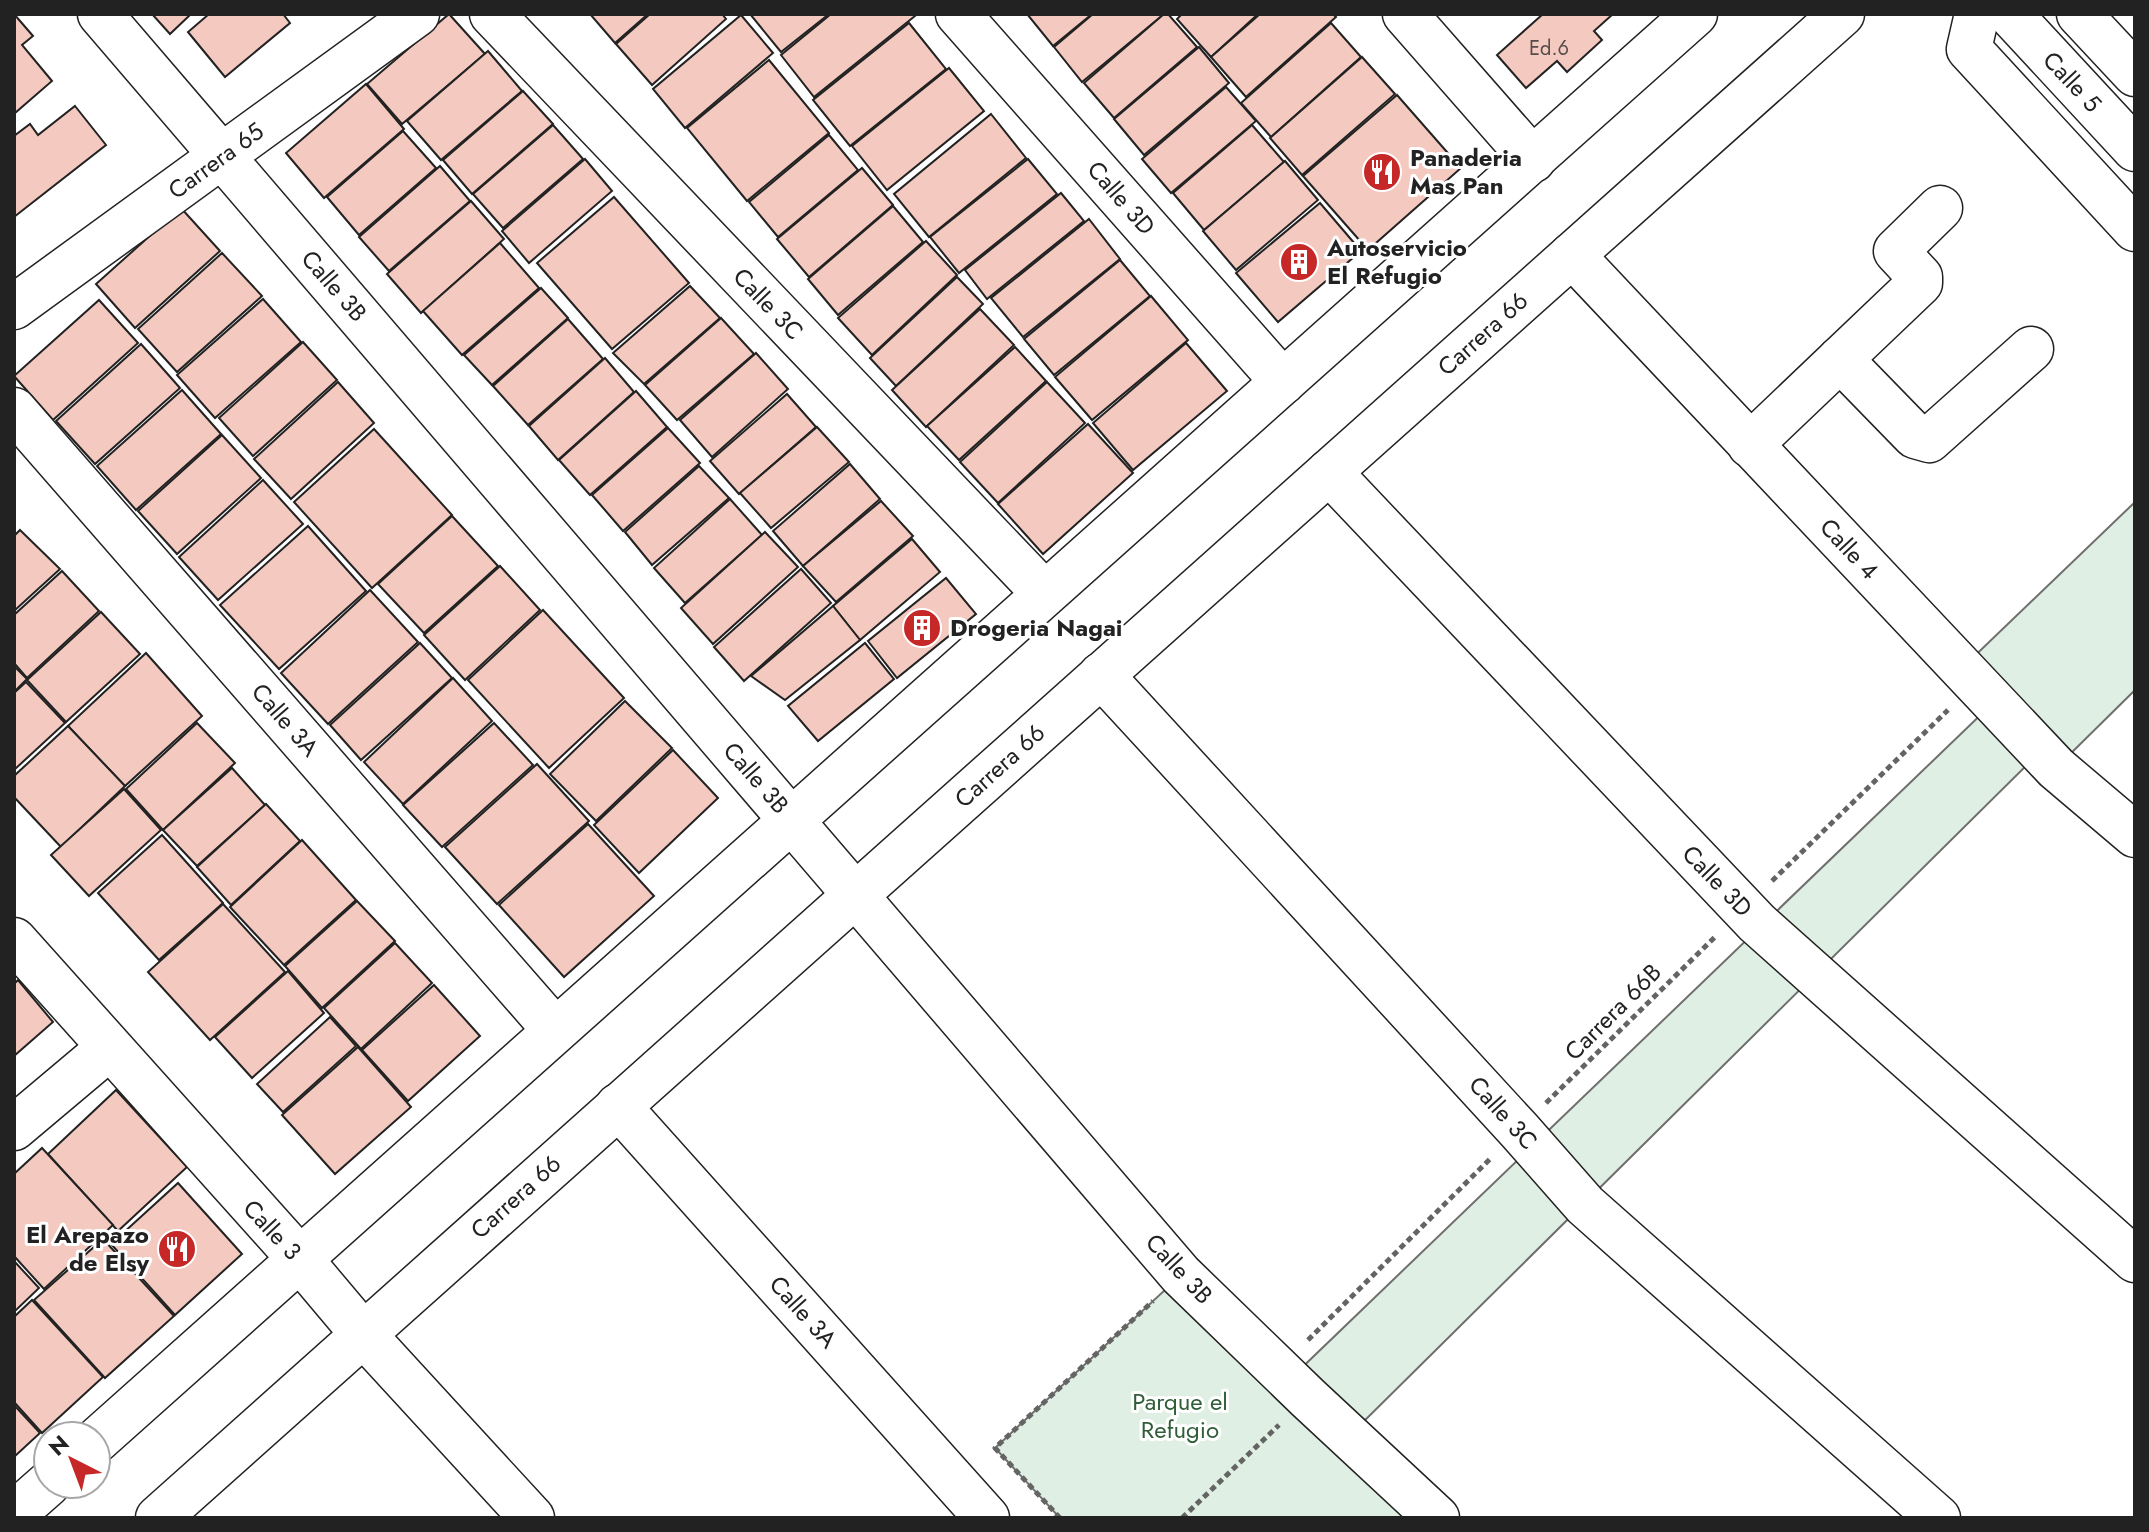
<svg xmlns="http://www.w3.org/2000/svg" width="2149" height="1532" font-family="Jost,sans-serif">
<rect width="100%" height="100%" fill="#fff"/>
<polygon fill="#e0efe3" stroke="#6f6f6f" stroke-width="2" points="2135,502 2135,690 2056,768 2040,752 1349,1436 1437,1518 1060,1518 995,1448 1181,1275 1290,1379 1993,703 1961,669"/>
<g fill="#f3c9c0" stroke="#222" stroke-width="2">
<polygon points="14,14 33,36 22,45 52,81 15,113"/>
<polygon points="152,14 191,14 170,34"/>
<polygon points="209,14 283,14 290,23 225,77 188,32"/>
<polygon points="449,14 485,54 402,124 367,84"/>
<polygon points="590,14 648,14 615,43"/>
<polygon points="650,14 722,14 726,19 652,85 616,44"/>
<polygon points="750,14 829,14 781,52"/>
<polygon points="831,14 913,14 915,16 814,97 781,55"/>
<polygon points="1027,14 1092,14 1053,46"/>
<polygon points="1093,14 1164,14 1082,82 1054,47"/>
<polygon points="1164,14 1168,14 1197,47 1114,118 1084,83"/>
<polygon points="1182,14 1258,14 1211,57 1177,19"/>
<polygon points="1260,14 1333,14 1336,17 1246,97 1211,57"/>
<polygon points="1543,14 1613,14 1594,31 1602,40 1567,72 1557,61 1526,88 1497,55"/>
<polygon points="741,15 773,53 685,128 653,89"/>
<polygon points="909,23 946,69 850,146 813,100"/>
<polygon points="1331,23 1361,57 1271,137 1241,103"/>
<polygon points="1199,47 1229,83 1144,155 1114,119"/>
<polygon points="488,51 522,91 441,160 407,121"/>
<polygon points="1362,57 1395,94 1302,175 1270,138"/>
<polygon points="769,60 829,133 747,201 687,128"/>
<polygon points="949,68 984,111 887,190 852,146"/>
<polygon points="366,84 404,129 324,198 286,153"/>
<polygon points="1226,87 1256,121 1171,193 1142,159"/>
<polygon points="523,91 553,124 472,194 443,160"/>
<polygon points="1397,95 1461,168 1368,250 1303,176"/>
<polygon points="75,106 106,145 14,217 14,136 30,124 38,135"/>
<polygon points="991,114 1026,158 929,237 894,194"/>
<polygon points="553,125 583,159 503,228 473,194"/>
<polygon points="1252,125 1284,162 1204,230 1173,193"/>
<polygon points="403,131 436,168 359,235 327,197"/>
<polygon points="829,135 858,170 778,237 749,202"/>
<polygon points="585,159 612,191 529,263 502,231"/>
<polygon points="1028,159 1057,194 959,273 930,237"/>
<polygon points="1285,161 1318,200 1236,270 1203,231"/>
<polygon points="440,166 470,201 389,271 359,237"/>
<polygon points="862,168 893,205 809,277 777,239"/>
<polygon points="1061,193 1084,221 987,299 965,270"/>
<polygon points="614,197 689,283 612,349 537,263"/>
<polygon points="471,201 504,239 421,313 387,274"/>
<polygon points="1320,203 1361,251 1278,322 1236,273"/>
<polygon points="893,206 923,242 838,315 808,279"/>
<polygon points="181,208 220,251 135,328 96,284"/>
<polygon points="1089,219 1120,259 1023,337 991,298"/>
<polygon points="926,241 957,275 872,355 838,318"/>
<polygon points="500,243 539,288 462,355 423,311"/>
<polygon points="222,253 262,296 177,372 138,329"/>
<polygon points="1120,260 1150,296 1054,375 1024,339"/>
<polygon points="957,277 983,304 896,386 870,358"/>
<polygon points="690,286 720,318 644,384 613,353"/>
<polygon points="541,288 568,318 492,385 464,355"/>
<polygon points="1151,296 1188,340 1092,420 1055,377"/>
<polygon points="263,299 301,342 215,418 177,375"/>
<polygon points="99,300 138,343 53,420 14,376"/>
<polygon points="980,309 1014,345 926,427 892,390"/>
<polygon points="721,318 754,354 677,420 645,385"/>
<polygon points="568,319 603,359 528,425 493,386"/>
<polygon points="303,342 337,380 253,456 219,418"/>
<polygon points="1186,343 1227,391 1133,470 1093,423"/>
<polygon points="141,344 180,388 95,464 56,421"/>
<polygon points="1015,347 1046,381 959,460 927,426"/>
<polygon points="756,353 788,389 712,457 680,420"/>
<polygon points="605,358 634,392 558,460 529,426"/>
<polygon points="338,382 374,423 291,499 254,459"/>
<polygon points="1047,382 1085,423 998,503 960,462"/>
<polygon points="182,390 221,434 136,510 97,466"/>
<polygon points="636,391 667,427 590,495 559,460"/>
<polygon points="787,394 816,427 739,494 710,461"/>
<polygon points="1088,424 1133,473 1043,554 998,504"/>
<polygon points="817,427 849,462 771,528 740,493"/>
<polygon points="668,428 700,463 623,531 592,495"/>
<polygon points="374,429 452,515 372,588 294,502"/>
<polygon points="222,435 261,478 177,554 138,511"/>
<polygon points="850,464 880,499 803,566 773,531"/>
<polygon points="699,466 729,498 652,565 625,532"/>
<polygon points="263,480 303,524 218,600 179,557"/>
<polygon points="730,499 762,535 685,603 654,568"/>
<polygon points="881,501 913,536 836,602 803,566"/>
<polygon points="452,516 498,566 424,633 378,584"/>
<polygon points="308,526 366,591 279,669 220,605"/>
<polygon points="20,530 60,569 14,611 14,536"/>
<polygon points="765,532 798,567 713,644 681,608"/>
<polygon points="912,539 940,572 860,640 833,606"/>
<polygon points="500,566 540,610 465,680 424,635"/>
<polygon points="801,569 831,603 744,681 714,647"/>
<polygon points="62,571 99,611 27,678 14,663 14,615"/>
<polygon points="946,578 976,614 897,678 868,641"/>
<polygon points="370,590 418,642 328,724 281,673"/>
<polygon points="833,606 860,640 785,700 751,676"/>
<polygon points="543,610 624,698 549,768 468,680"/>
<polygon points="101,612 140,654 66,722 27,680"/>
<polygon points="420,643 452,678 361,760 330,725"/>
<polygon points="865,643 894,679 818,741 788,706"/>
<polygon points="146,653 202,716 125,786 68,726"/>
<polygon points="14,666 27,679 14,692"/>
<polygon points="453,678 492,721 403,804 364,762"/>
<polygon points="26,682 65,723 14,770 14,693"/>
<polygon points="625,701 672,748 596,821 550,774"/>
<polygon points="197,723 235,763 163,830 126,789"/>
<polygon points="494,723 533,765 442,847 403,805"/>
<polygon points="68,726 125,786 61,847 14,797 14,776"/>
<polygon points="673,750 718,798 639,873 594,825"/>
<polygon points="537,764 589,821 497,904 445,847"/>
<polygon points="232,768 265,805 197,866 163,830"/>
<polygon points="124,789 161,830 89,896 51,855"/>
<polygon points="266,804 300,841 231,905 197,867"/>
<polygon points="588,824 654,896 564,977 499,905"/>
<polygon points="162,835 223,903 159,960 98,893"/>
<polygon points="302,840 356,900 284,965 230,907"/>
<polygon points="357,901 395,941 322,1008 285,966"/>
<polygon points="223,904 285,972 210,1040 148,972"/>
<polygon points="395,943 432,983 361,1049 324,1008"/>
<polygon points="288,971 324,1013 252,1078 215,1037"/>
<polygon points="18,980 53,1022 14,1056 14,984"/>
<polygon points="434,985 480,1036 408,1101 362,1050"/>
<polygon points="330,1017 356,1046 283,1112 257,1084"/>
<polygon points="358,1047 411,1107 335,1174 282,1115"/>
<polygon points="116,1090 187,1167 118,1231 48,1154"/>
<polygon points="42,1148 113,1225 44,1289 14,1256 14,1174"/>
<polygon points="178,1183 242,1254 175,1315 111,1244"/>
<polygon points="103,1239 174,1316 105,1378 34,1300"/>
<polygon points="14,1261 39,1288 14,1312"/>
<polygon points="32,1300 103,1377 42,1433 14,1402 14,1317"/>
<polygon points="14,1405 40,1433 14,1457"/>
</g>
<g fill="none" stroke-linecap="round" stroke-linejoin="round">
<g stroke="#222" stroke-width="47">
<g id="minor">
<polyline points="100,14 1181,1275 1308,1398 1437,1518"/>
<polyline points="492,14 1044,593"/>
<polyline points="958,14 1283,382"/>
<polyline points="1405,14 1533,160"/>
<polyline points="1977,14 1969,49 2135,229"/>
<polyline points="2079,14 2135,74"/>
<polyline points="1572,255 2056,768 2135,835"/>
<polyline points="14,307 417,14"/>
<polyline points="1840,359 1915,436 1929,440 2031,349"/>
<polyline points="14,410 555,1030"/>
<polyline points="1750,445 1920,283 1920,277 1896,251 1940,208"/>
<polyline points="1329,472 1757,923 2135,1260"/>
<polyline points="1101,675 1519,1130 1585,1205 1938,1518"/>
<polyline points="14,940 299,1258 363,1334 532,1518"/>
<polyline points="618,1106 987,1518"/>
<polyline points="14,1128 109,1048"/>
</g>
</g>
<g stroke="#222" stroke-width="47">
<g id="major">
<polyline points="2010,14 2135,149"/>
<polyline points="96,1441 1695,14"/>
<polyline points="14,1514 48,1484"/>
<polyline points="158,1518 1842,14"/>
</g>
</g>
<g stroke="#646464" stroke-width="5" stroke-dasharray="6 4" stroke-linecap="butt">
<polyline points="1772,881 1948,710"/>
<polyline points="1546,1103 1716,936"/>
<polyline points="1308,1340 1491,1158"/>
<polyline points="1060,1518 995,1448 1153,1301"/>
<polyline points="1182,1518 1279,1425"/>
</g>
<use href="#minor" stroke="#fff" stroke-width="44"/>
<use href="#major" stroke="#fff" stroke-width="44"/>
</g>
<defs>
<g id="restaurant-disc" transform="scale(2)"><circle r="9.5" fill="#c62828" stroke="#fff"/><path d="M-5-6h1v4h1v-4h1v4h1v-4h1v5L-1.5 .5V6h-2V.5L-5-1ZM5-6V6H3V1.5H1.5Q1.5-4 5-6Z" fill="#fff"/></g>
<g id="building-disc" transform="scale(2)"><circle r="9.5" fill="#c62828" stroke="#fff"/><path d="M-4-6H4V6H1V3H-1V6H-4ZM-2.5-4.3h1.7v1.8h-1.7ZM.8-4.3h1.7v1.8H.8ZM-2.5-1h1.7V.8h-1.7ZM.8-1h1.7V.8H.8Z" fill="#fff"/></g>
</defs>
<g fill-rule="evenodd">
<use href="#restaurant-disc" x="1382" y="172"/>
<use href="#building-disc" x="1299" y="262"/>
<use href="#building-disc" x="922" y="628"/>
<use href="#restaurant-disc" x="177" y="1249"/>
</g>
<g text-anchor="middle" stroke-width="6" stroke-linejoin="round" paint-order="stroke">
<g font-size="20" fill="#564c4a">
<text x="1549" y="55">Ed.6</text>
</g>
<g font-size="24" fill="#222" stroke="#fff">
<text transform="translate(2072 82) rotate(47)" y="8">Calle 5</text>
<text transform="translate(216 161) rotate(-36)" y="8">Carrera 65</text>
<text transform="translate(1121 198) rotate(49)" y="8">Calle 3D</text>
<text transform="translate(334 286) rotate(49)" y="8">Calle 3B</text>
<text transform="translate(768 304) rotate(46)" y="8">Calle 3C</text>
<text transform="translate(1483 334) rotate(-42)" y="8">Carrera 66</text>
<text transform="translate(1849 549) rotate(47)" y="8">Calle 4</text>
<text transform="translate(285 720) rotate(49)" y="8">Calle 3A</text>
<text transform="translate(1000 766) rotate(-42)" y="8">Carrera 66</text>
<text transform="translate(756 778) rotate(49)" y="8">Calle 3B</text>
<text transform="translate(1717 881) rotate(46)" y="8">Calle 3D</text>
<text transform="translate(1613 1012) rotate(-45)" y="8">Carrera 66B</text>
<text transform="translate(1503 1113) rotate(48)" y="8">Calle 3C</text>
<text transform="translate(516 1197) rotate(-42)" y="8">Carrera 66</text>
<text transform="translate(272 1230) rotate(47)" y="8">Calle 3</text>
<text transform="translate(1179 1269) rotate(47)" y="8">Calle 3B</text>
<text transform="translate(803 1312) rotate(48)" y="8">Calle 3A</text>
</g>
<g font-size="24" font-weight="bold" fill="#222" stroke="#fff" text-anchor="start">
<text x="1410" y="166">Panaderia<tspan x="1410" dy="28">Mas Pan</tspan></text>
<text x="1327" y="256">Autoservicio<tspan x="1327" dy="28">El Refugio</tspan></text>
<text x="950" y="636">Drogeria Nagai</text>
<text x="149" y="1243" text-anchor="end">El Arepazo<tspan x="149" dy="28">de Elsy</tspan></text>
</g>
<g font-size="24" fill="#2f5e38" stroke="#fff">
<text x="1180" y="1410">Parque el<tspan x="1180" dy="28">Refugio</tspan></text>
</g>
</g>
<rect width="2149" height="1532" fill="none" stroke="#222222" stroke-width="32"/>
<g transform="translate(72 1460) rotate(318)"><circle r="38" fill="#ffffff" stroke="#a7a7a7" stroke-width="2"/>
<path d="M0-6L14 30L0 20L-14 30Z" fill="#c62828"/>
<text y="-12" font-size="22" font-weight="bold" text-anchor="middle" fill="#222222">N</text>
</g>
</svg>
